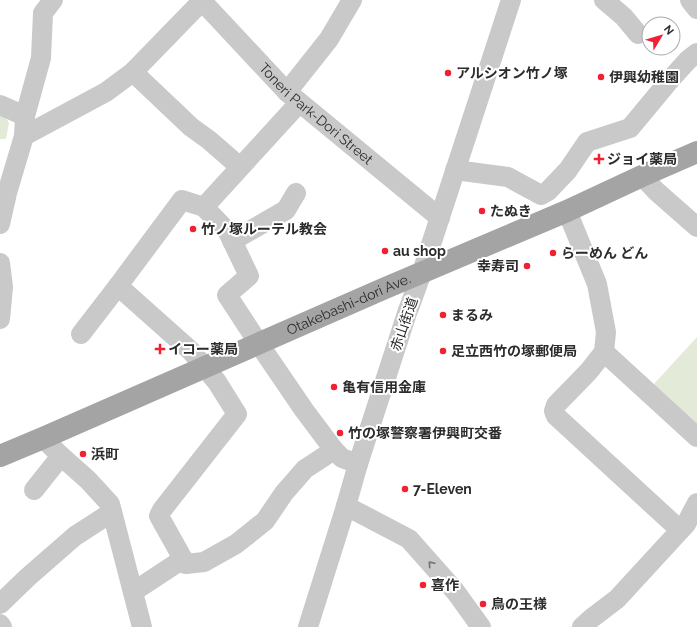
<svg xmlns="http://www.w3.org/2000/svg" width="697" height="627" font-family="Raleway,'Noto Sans JP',sans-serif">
<rect width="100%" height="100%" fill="#fff"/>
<g fill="#e3ebd8">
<polygon points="0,112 4,114 9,123 6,139 0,139"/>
<polygon points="697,337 697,425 653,385"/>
</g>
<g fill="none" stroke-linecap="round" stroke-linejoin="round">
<g stroke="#c9c9c9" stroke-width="20">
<path id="s1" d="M201,0L287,92L440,218"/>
<polyline points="604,0 624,17 638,34"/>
<polyline points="690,0 697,9"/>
<polyline points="133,72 191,127 209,140 240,167"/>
<polyline points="287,92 329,39 352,0"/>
<polyline points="0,105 25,116"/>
<polyline points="24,136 106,92 133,72 202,1"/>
<polyline points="455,170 508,177 541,195 548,191 568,170 587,142 630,128 669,81 688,60 697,53"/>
<polyline points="642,176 656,191 697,227"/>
<polyline points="204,207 299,103"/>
<polyline points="567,211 597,284 606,332 604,352 697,437"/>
<polyline points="0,224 7,193 24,136 25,116 41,58 43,13 53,0"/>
<polyline points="232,241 286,210 296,193"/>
<polyline points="0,263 3,287 0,319"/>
<polyline points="118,286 191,351 217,382 237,414 162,510 159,516 183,559"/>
<polyline points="81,334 118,286 182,200 204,207 228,232 249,276 227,295 259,344 304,410 334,450 342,458 358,464"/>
<polyline points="604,352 589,371 556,405 554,411 556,416 680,530"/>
<polyline points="43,438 61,456 88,480 110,504 142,627"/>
<polyline points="34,490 61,456"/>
<polyline points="346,506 409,539 455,591 481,627"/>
<polyline points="133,592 183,559 186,564 204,562 236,544 265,521 284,493 305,469 334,450"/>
<polyline points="0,604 28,577 75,536 112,512"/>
<polyline points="0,624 2,627"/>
<polyline points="308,627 346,506 358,464 408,310 409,308 422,272 511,0"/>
<polyline points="582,627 592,618 617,599 686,524 697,503"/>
</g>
<path stroke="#a4a4a4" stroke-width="22" id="s2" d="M0,456L43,438L383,289L567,211L642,176L697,152"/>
</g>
<defs><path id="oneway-chevron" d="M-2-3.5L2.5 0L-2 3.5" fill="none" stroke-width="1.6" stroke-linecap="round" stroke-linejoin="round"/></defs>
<use stroke="#737373" href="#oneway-chevron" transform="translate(431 564) rotate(-131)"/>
<g fill="#f12033" stroke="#fff" stroke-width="1.5">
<circle cx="448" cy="73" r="4"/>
<circle cx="601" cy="77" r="4"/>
<path d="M597 153h4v4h4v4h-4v4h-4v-4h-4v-4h4z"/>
<circle cx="482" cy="211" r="4"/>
<circle cx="193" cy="229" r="4"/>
<circle cx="385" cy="251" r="4"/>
<circle cx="553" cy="253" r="4"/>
<circle cx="527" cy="266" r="4"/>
<circle cx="443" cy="315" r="4"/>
<path d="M158 343h4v4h4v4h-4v4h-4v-4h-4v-4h4z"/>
<circle cx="443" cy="351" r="4"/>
<circle cx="334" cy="387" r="4"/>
<circle cx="340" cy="433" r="4"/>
<circle cx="83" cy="454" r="4"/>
<circle cx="405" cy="489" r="4"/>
<circle cx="423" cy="585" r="4"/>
<circle cx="483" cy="604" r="4"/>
</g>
<g text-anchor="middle" stroke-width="4" stroke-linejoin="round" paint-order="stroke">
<g font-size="14" font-weight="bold" fill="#2c2c2c" stroke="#fff" text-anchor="start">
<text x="456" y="78">アルシオン竹ノ塚</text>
<text x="609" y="82">伊興幼稚園</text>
<text x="607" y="164">ジョイ薬局</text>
<text x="490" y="216">たぬき</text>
<text x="201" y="234">竹ノ塚ルーテル教会</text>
<text x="393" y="256">au shop</text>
<text x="561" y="258">らーめん どん</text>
<text x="519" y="271" text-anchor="end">幸寿司</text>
<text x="451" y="320">まるみ</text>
<text x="168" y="354">イコー薬局</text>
<text x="451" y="356">足立西竹の塚郵便局</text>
<text x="342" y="392">亀有信用金庫</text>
<text x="348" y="438">竹の塚警察署伊興町交番</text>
<text x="91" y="459">浜町</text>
<text x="413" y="494">7-Eleven</text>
<text x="431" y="590">喜作</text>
<text x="491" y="609">鳥の王様</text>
</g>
<g font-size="14" fill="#2c2c2c" stroke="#fff">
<text dy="5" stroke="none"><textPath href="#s1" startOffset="162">Toneri Park-Dori Street</textPath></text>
<text dy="5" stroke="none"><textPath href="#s2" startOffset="380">Otakebashi-dori Ave.</textPath></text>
<text transform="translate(404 324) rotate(-71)" y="5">赤山街道</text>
</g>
</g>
<g transform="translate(661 36) rotate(52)"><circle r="19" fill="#ffffff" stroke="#ababab"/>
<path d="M0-3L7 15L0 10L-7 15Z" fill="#f12033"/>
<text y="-6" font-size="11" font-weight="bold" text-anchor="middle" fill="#2c2c2c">N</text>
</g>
</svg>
